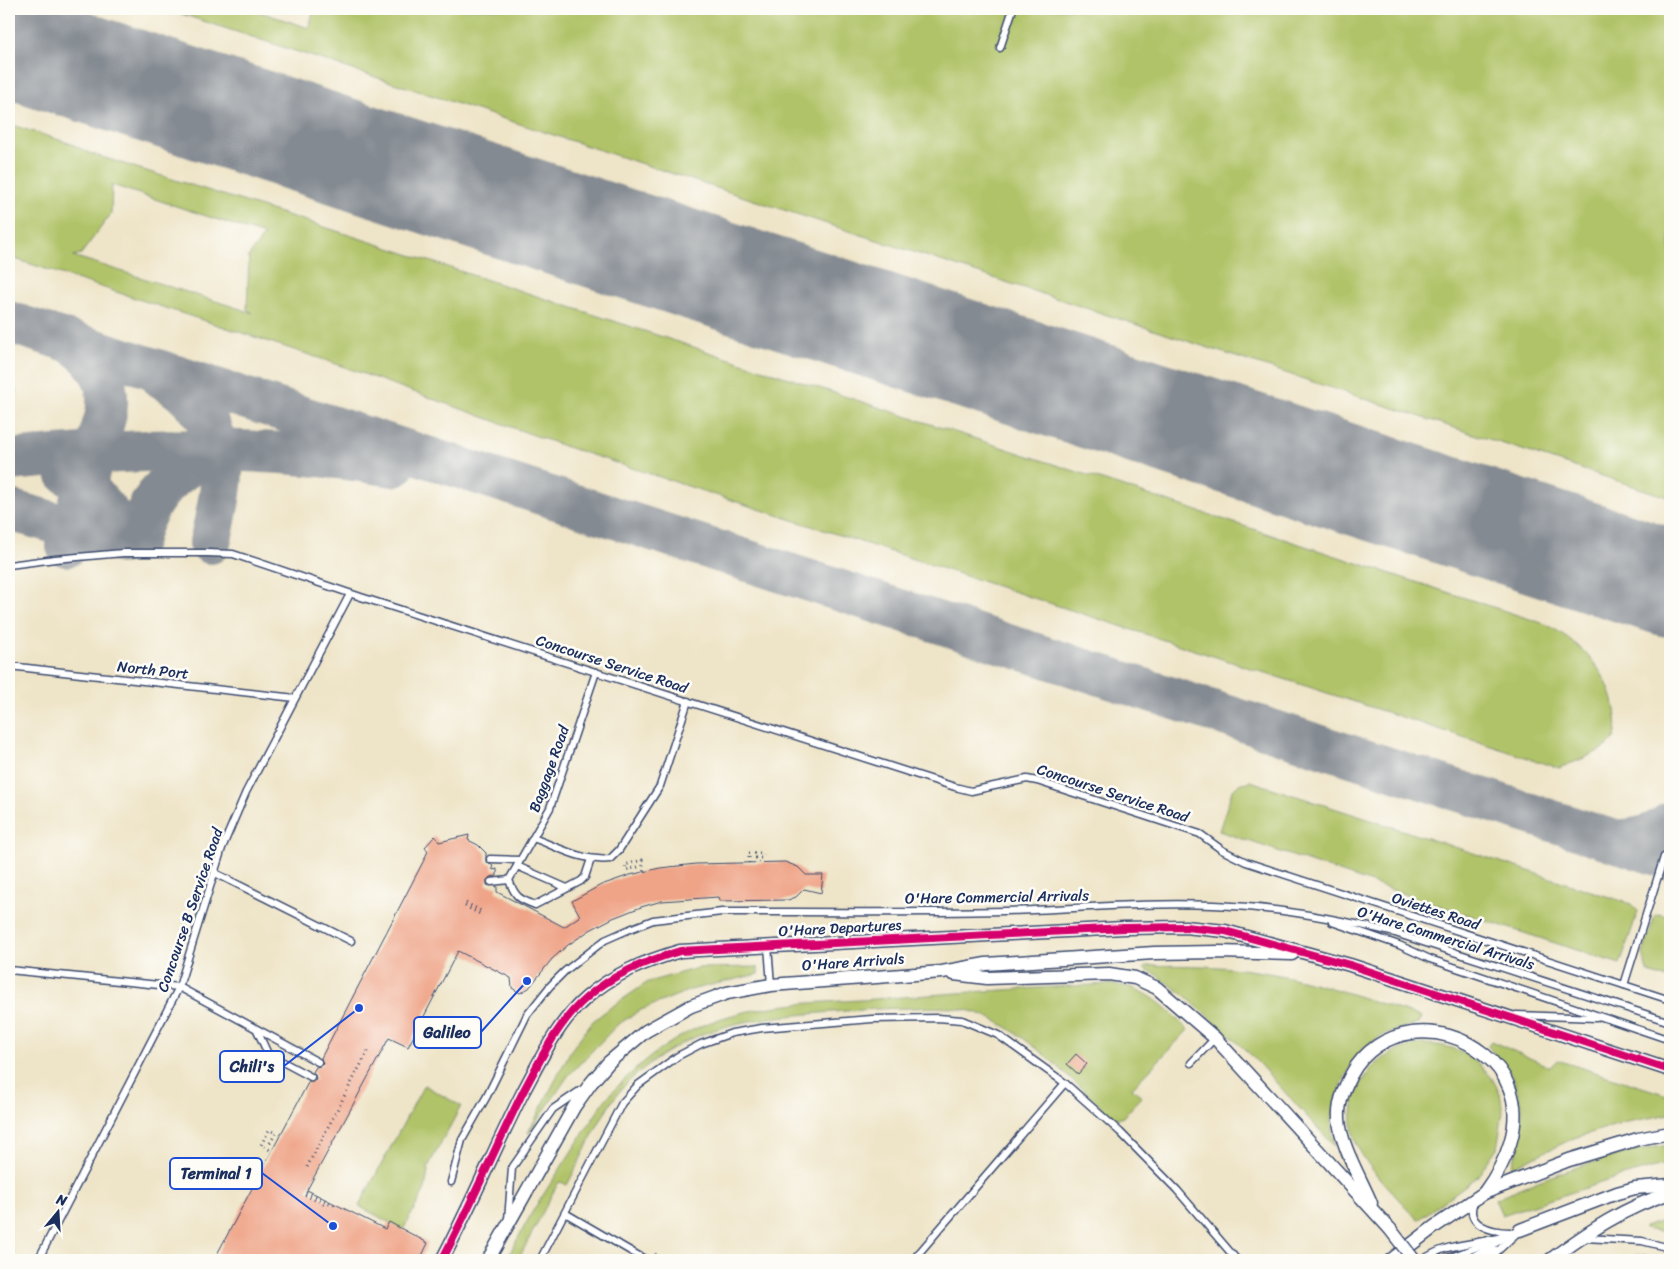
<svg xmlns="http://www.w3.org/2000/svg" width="1679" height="1269" font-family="Sriracha,sans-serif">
<rect width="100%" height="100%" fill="#fdfcf7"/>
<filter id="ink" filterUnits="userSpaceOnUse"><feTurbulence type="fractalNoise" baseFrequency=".02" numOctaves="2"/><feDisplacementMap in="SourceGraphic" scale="10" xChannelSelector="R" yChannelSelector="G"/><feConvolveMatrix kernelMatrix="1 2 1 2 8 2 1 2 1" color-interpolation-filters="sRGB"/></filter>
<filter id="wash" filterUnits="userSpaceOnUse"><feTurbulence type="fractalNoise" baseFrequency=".0096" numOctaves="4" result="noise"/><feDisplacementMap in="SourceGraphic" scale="20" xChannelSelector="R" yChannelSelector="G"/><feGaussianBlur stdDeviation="1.12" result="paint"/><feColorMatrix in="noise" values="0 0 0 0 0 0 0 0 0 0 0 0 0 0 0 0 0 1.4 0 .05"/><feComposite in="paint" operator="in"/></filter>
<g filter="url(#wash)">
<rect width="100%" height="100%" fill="#eee4c7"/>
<g fill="#b0c367" stroke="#667962" fill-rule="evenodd">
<polygon points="166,9 251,9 309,28 314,9 1670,9 1670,498"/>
<path d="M9,124L72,144L89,153L306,221L1545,624C1579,641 1609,671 1615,710C1616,717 1618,729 1615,736C1609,751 1573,762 1559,768L564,446L325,360L9,257ZM112,185L264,235L249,256L247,309L253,313L73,256L81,254L111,214Z"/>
<polygon points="9,378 12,379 17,394 9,394"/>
<polygon points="1250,781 1631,904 1638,911 1620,964 1413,897 1219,831 1232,791 1239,784"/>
<polygon points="1658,914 1670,917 1670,980 1647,972 1643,954 1655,915"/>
<path d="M1145,966C1197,964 1250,967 1301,980C1342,990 1381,1004 1421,1017L1418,1024C1376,1033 1354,1049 1340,1090C1336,1099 1332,1109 1332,1119C1331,1128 1333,1138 1334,1146L1250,1054L1184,995L1155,974L1144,968Z"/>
<polygon points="758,967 758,974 690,990 641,1010 617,1025 568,1076 529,1133 528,1133 571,1050 592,1022 607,1010 648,982 698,968"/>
<path d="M1109,984C1116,985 1125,985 1132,988C1155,995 1171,1013 1188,1030L1132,1088L1142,1097L1122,1118H1113C1076,1084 1029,1034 983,1015C960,1006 936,1007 912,1008C885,1008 859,1010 832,1012C787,1016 741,1018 698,1036C674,1046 648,1063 629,1081C604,1105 584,1154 567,1185L561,1182L558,1183L518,1260H506L534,1209L605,1100C635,1066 672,1036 714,1021C765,1002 822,1003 875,999C953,993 1031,988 1109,984Z"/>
<polygon points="1491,1041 1550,1067 1557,1060 1670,1096 1670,1114 1627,1122 1574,1138 1511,1168 1520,1142 1522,1107 1513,1077 1488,1046"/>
<path d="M1422,1044L1438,1045L1452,1048L1465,1053L1477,1062L1492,1078L1500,1093L1503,1112L1497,1148L1477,1177L1418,1220C1400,1200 1367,1169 1357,1145C1342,1111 1360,1070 1392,1053C1401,1048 1411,1046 1422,1044Z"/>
<polygon points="424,1085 461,1106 429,1165 425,1189 403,1230 359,1206"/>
<path d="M1670,1145V1163L1619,1177L1502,1215L1495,1199C1546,1176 1615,1152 1670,1145Z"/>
<polygon points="1670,1219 1670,1233 1644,1229 1644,1227"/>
<polygon points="1636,1255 1656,1257 1669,1260 1640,1260 1635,1257"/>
</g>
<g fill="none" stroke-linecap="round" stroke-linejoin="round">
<g stroke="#848a92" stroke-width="42">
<polyline points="9,322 1670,859"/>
<path d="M161,377C174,385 190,396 199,409C210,423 223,456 222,474C221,497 215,520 210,543"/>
<path d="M9,460C137,448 266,444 394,466"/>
<polyline points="66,473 90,491 111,516 122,543"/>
<polyline points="9,510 98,535"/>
<path d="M136,542C138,535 140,527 143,520C156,487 188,459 223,453"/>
<path d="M67,546L105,418C113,385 98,359 70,342"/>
<polyline points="1647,575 1670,588"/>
<path d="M1612,840C1634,841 1653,837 1670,823"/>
</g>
<polyline stroke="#848a92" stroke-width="108" points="9,43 1670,583"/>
</g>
<g id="blocks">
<g fill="#efa488">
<polygon points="469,835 468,840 478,845 486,853 486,862 492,864 493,870 497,869 497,876 490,877 487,880 487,885 497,886 497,892 564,927 580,916 572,901 601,885 630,875 660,868 696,864 785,862 798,867 806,875 823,875 821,893 804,889 796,897 788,900 719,901 718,897 662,901 641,907 613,918 590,930 568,945 552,959 529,988 520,993 512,988 511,978 458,951 408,1047 389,1038 307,1190 385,1229 389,1222 428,1243 420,1260 214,1260 309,1081 313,1081 316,1079 315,1075 313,1072 316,1067 320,1066 323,1064 321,1058 424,860 428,851 425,847 435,836 439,842"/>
<polygon points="1076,1054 1087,1064 1078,1074 1067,1064"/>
</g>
</g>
</g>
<g filter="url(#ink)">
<use href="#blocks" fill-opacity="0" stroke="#3b4a6e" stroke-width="1"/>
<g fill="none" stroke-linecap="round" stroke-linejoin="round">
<g stroke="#3b4a6e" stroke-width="9">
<g id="lane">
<polyline points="1000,48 1013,9"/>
<polyline points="9,565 55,559 123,553 207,553 233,554 361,597 955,787 971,791 1027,779 1037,781 1200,834 1222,850 1246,862 1670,1000"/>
<polyline points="9,666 295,698"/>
<path d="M533,838C558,847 583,862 610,859L619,850L660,786L688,701"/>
<polyline points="490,859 520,860"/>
<polyline points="517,866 567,888"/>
<polyline points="215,873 351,941"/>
<path d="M509,880C515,897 519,899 535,905L581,881L585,877L591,859"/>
<polyline points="491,882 509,880 550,808 596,672"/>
<polyline points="1332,922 1399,945 1430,959 1670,1040"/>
<polyline points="768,946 771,985"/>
<polyline points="9,970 179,987 318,1062"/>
<polyline points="1624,985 1664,857"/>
<polyline points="1516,1015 1596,1018"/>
<polyline points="257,1030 268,1054 311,1077"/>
<polyline points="1191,1063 1215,1038"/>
<path d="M451,1182L462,1140L487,1096L527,1015L550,986L565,971L605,940L630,929L653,920L722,912C816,912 911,913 1005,911C1074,909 1144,902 1213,905C1275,907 1335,918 1395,933L1670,1022"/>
<path d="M1474,1202C1464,1225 1492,1232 1510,1232"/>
<polyline points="565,1213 646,1260"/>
<polyline points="508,1220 512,1168 553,1109 581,1090"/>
<polyline points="1584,1238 1642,1241 1670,1248"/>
<polyline points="38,1260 179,987 222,848 246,792 350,594"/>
<polyline points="540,1260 622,1103 638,1085 678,1056 701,1044 732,1033 762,1028 872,1019 938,1018 962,1020 998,1035 1065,1083 1120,1132 1177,1190 1237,1260"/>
<polyline points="913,1260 1065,1083"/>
<path d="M1423,1260C1443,1245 1465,1245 1489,1240C1500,1238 1510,1234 1520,1230"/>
<polyline points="1443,1260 1488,1243"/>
<polyline points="1466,1260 1505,1238"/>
<polyline points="1479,1260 1494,1248"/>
<polyline points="1488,1260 1517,1233"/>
</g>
</g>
<g stroke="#3b4a6e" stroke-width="15">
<g id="street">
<polyline points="954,974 987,978 1109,974 1135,978 1157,988 1215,1038 1390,1229"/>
<path d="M1371,1203C1361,1179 1340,1144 1339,1119C1338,1105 1344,1088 1351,1075C1378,1025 1442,1020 1484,1054C1494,1062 1504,1074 1509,1087C1524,1123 1506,1163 1484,1193"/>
<polyline points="1520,1230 1617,1193 1635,1188 1670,1185"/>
<path d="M442,1260C471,1205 495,1148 523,1092C541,1059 557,1023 586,998C613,974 646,961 680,951L1124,928L1185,927L1225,931L1350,965L1670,1070"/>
<polyline points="488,1260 574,1107 591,1083 609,1062 646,1031 691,1006 727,993 771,985 942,972 986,964 1154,953 1218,952 1292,954"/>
<polyline points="1391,1260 1434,1227 1484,1193 1569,1160 1638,1139 1670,1133"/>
<path d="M1550,1260C1588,1232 1625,1207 1670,1193"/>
</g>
</g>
<g stroke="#3b4a6e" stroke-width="3" stroke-dasharray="1 4" stroke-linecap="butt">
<polyline points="749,863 749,853 763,853 762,858 753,858"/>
<polyline points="638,867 626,870 625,865 642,860 644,872"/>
<polyline points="466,903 483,912"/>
<polyline points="465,906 482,915"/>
<polyline points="270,1143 276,1133 269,1130 261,1145 272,1151"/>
<polyline points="307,1167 368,1051"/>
<polyline points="306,1192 336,1206"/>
<polyline points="305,1195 327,1206"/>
<polyline points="655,1254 664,1260"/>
</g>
<use href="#lane" stroke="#fff" stroke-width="6"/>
<use href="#street" stroke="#fff" stroke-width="12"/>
<g stroke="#3b4a6e" stroke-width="15" stroke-linecap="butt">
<polyline id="street-bridge" points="1390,1229 1414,1260"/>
</g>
<use href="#street-bridge" stroke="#fff" stroke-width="12"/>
<g stroke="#fdfcf7" stroke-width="11">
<path id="cycleway" d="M442,1260C471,1205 495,1148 523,1092C541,1059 557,1023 586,998C613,974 646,961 680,951L1124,928L1185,927L1225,931L1350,965L1670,1070"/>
</g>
<use href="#cycleway" stroke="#d6006c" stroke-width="8"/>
</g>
</g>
<g text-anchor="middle" stroke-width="5" stroke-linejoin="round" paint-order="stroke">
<g font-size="15" fill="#1b2f5e" stroke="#fdfcf7">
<text transform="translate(612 664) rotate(18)" y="5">Concourse Service Road</text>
<text transform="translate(153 670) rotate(6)" y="5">North Port</text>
<text transform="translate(549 769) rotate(-70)" y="5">Baggage Road</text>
<text transform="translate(1113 793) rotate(18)" y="5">Concourse Service Road</text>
<text transform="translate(997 897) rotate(-1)" y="5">O'Hare Commercial Arrivals</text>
<text transform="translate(190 910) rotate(-71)" y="5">Concourse B Service Road</text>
<text transform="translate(1436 911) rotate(18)" y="5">Oviettes Road</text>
<text transform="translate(840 928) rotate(-3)" y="5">O'Hare Departures</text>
<text transform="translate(1446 938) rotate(17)" y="5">O'Hare Commercial Arrivals</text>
<text transform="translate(853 962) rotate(-4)" y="5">O'Hare Arrivals</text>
</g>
</g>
<path fill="none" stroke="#1d4ed8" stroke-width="2" d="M527 981L481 1032M359 1008L284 1066M333 1226L262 1173"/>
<g fill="#1d4ed8" stroke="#fdfcf7" stroke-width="2">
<circle cx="527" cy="981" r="5"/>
<circle cx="359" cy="1008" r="5"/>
<circle cx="333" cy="1226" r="5"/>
</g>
<g fill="#fdfcf7" stroke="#1d4ed8" stroke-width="2">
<rect x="414" y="1017" width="67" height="31" rx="5"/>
<rect x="220" y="1051" width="64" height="31" rx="5"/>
<rect x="170" y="1158" width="92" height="31" rx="5"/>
</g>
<g font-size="16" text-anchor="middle" font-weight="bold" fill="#1b2f5e">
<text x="447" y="1038">Galileo</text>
<text x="252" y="1072">Chili's</text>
<text x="216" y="1179">Terminal 1</text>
</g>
<rect width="1679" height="1269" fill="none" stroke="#fdfcf7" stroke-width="30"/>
<g transform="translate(58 1212) rotate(18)" stroke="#fdfcf7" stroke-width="4" paint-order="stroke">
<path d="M0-4L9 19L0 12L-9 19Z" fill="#1b2f5e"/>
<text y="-8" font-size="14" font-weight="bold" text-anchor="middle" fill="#1b2f5e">N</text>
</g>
</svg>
